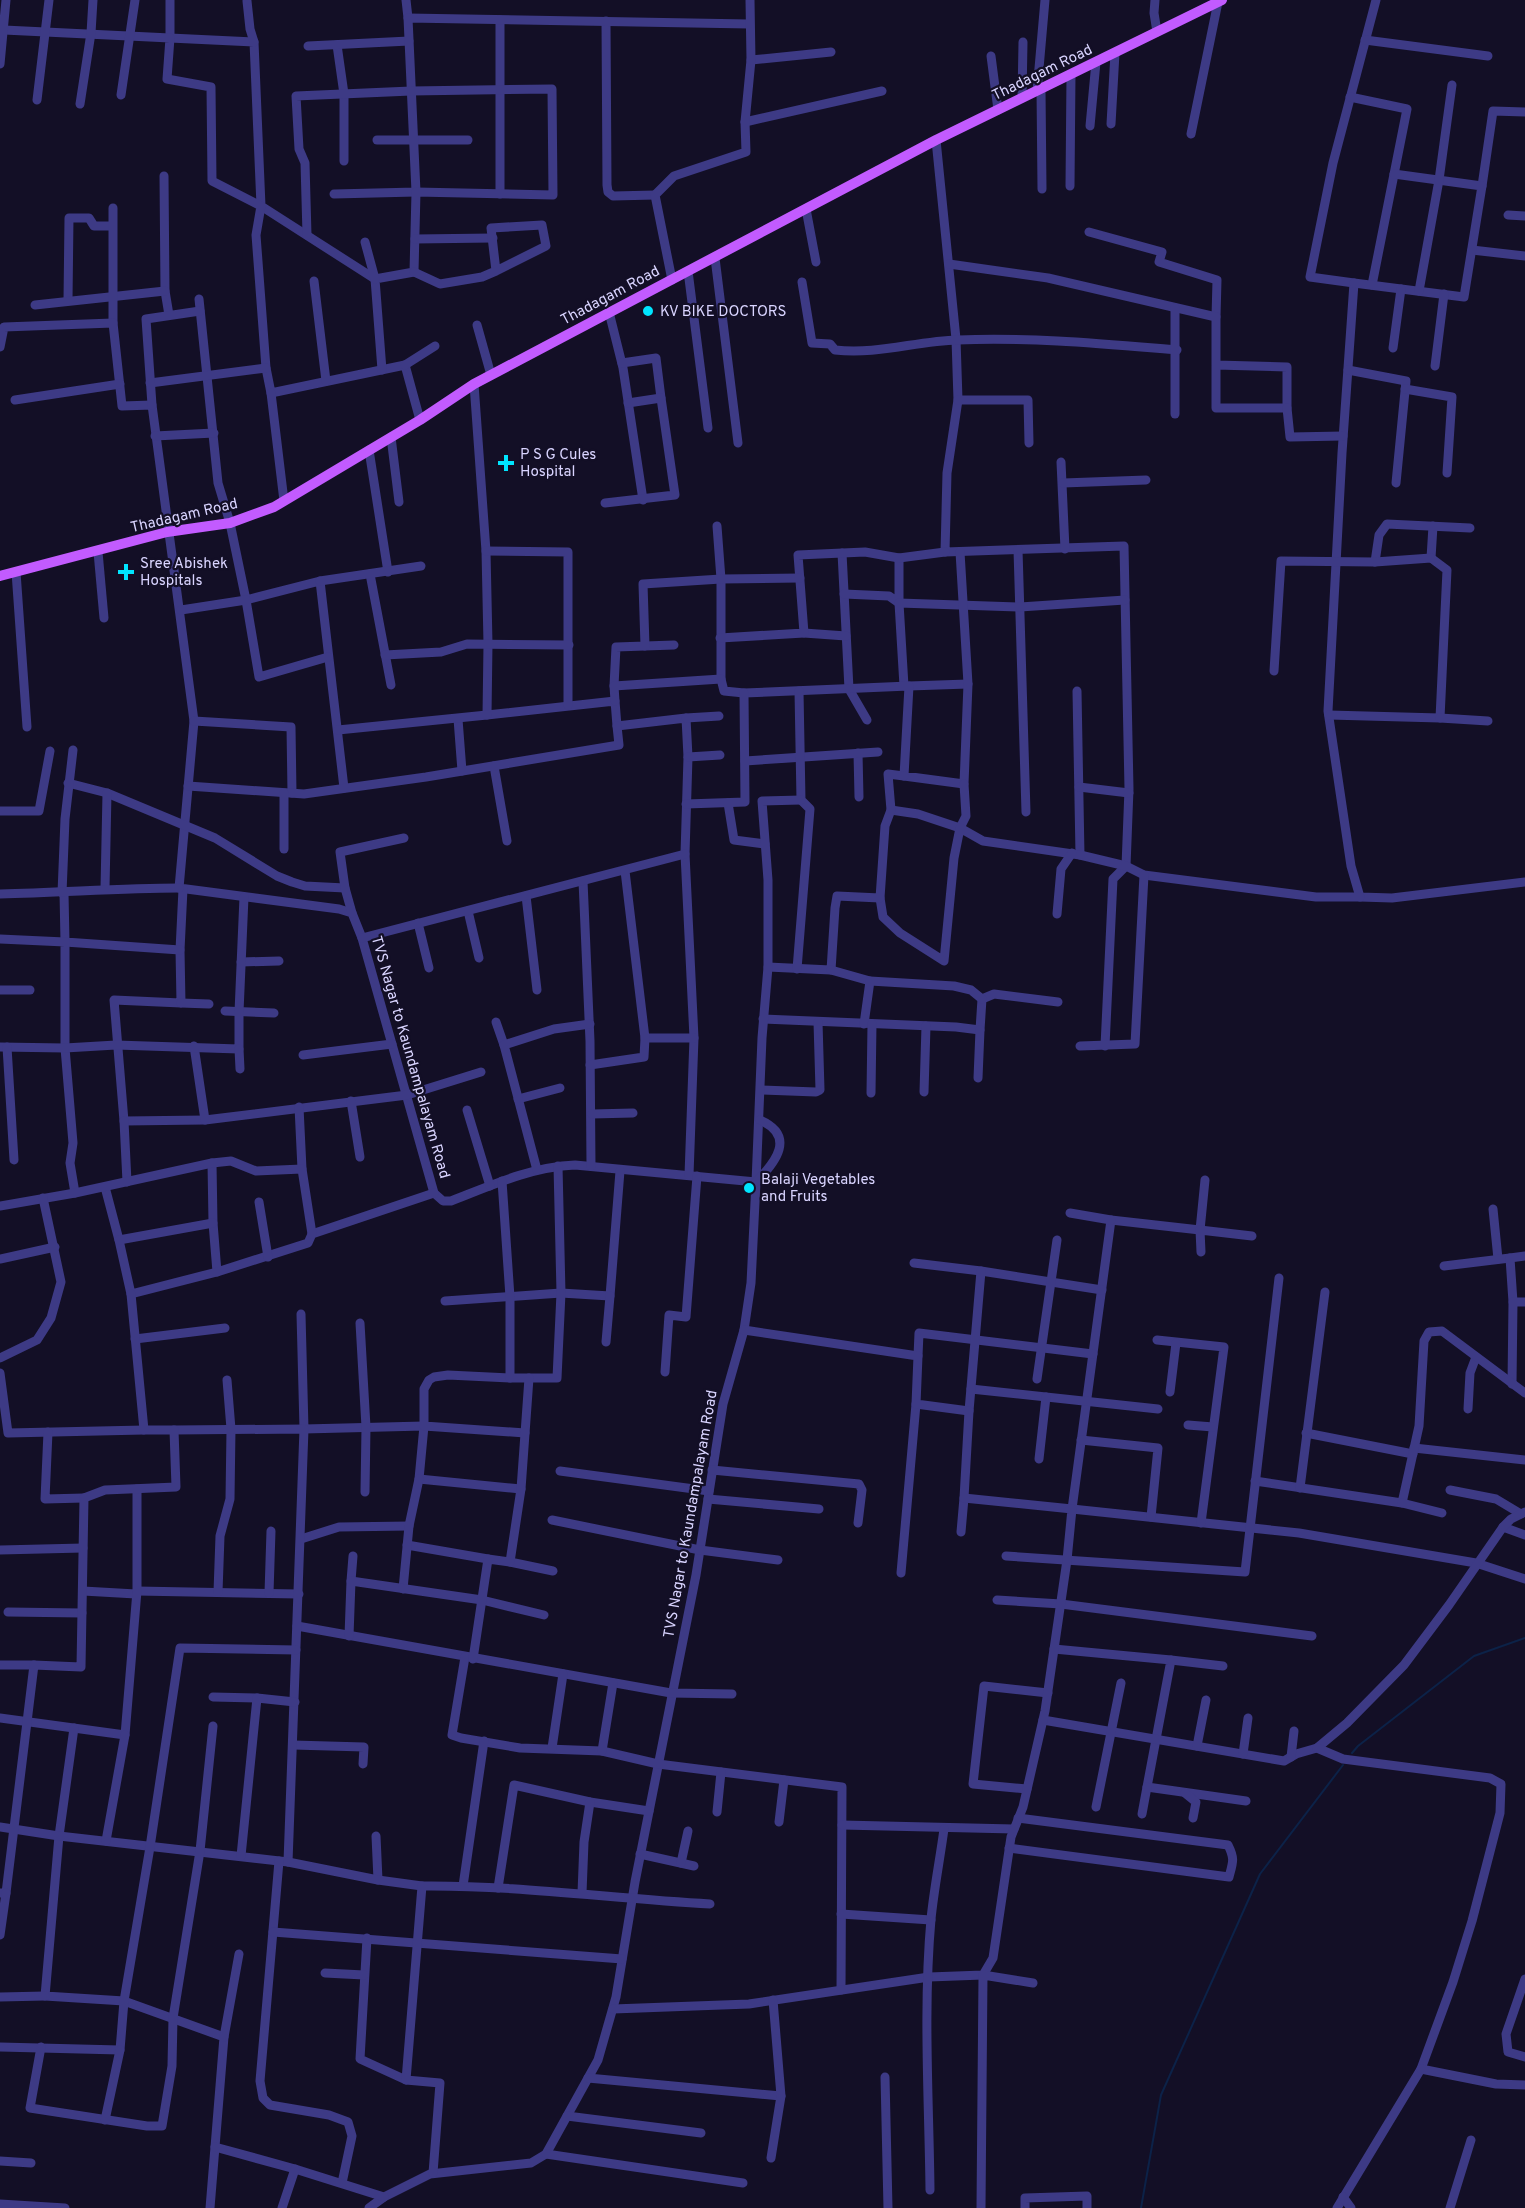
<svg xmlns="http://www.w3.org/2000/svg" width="1525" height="2208" font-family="Overpass,sans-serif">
<rect width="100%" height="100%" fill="#130f26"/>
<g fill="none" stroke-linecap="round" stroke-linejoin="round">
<g stroke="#0c2248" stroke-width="2">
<polyline points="1352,1753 1358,1746 1474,1656 1525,1638"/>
<polyline points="1141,2208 1161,2095 1260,1874 1343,1765"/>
</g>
<g stroke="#3d3a85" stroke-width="9">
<polyline points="170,0 170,38 254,42 261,206 375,279"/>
<polyline points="406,0 408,18"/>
<polyline points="1155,0 1154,13 1157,32"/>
<polyline points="1376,0 1333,163 1310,277 1354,283 1342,453 1328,711 1351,866 1360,897 1392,898 1525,882"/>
<polyline points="247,1 250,29 254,42"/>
<polyline points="500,20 500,194"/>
<polyline points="606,21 607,185 608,192 613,196 655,195"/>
<polyline points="4,30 170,38 167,79 211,87 212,181 261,206 256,235 266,368 271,393 405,365 420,420"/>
<polyline points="1365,40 1488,56"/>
<polyline points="337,45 344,94 344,161"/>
<polyline points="308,46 409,41"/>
<polyline points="991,56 998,110"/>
<polyline points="751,60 831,52"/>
<polyline points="0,64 6,0"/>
<polyline points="1041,89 1042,189"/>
<polyline points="1037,91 1045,0"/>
<polyline points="121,95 135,0"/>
<polyline points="1350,97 1407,109 1372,285"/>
<polyline points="1022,98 1023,42"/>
<polyline points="37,100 49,0"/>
<polyline points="80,104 91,33 93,0"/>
<polyline points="745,122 882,91"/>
<polyline points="1111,124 1115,53"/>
<polyline points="1090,126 1096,62"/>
<polyline points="1191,134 1218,2"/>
<polyline points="377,140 468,140"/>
<polyline points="936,140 956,339 958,400 947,473 945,552 1124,546 1129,789 1126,866 1113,879 1105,1046"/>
<polyline points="164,176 165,291 169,315"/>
<polyline points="1070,186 1071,74"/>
<polyline points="1482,186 1493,111 1525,112"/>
<polyline points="334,194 416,192 408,18 749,24"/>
<polyline points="806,209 816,262"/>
<polyline points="1508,215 1525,216"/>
<polyline points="1089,232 1162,252 1159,262 1217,280 1216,317"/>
<polyline points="307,235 305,163 299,149 296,96 411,91 552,89 553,195 416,192 414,272 375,279 382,370"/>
<polyline points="415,239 493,238"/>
<polyline points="365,242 375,279"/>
<polyline points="1472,250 1525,256"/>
<polyline points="715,258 738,443"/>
<polyline points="949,264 1048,278 1216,317 1216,408 1287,408 1287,367 1216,365"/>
<polyline points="688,271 708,428"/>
<polyline points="414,272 440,284 482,277 496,271 491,228 542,225 546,246 496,271"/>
<polyline points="672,280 655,195 674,176 746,152 745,122 751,60 750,0"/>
<polyline points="314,281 326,381"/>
<path d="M802,282L812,343L830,344L835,350C877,355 916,341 958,340C1031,337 1104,344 1177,350"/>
<polyline points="1354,283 1464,297 1482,186 1394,174"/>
<polyline points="1419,291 1439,180 1452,85"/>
<polyline points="199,299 218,483 230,523 246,600 320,581 344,788"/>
<polyline points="68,300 69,218 89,218 94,226 112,226"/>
<polyline points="35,305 165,291"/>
<polyline points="609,312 623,368 643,500"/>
<polyline points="113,323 113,208"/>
<polyline points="477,325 491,375"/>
<path d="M0,347L4,327L113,323L122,406L152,405L194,721L179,888L339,909L352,913L362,938L434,1193L443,1201H451C492,1185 531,1167 575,1165L756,1182L751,1283L744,1330L723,1404L696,1575L635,1882L616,1997L598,2060L546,2154L531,2163L430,2174L384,2197L369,2208"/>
<polyline points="1393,348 1401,289"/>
<polyline points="622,363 656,358 661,398"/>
<polyline points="405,365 435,346"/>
<polyline points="1435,366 1444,294"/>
<polyline points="1348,370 1406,381 1396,483"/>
<polyline points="150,383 266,368"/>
<polyline points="474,384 486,551 488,644 487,715 615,701 617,726 686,718 688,757 685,854 694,1038 689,1175"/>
<polyline points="1405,389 1452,397 1447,473"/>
<polyline points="271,393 284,501"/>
<polyline points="15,400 120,384"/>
<polyline points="958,400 1028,400 1029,443"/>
<polyline points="152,405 146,319 200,311"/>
<polyline points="1287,408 1290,437 1343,436"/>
<polyline points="1175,414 1175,308"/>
<polyline points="155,436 214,433"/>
<polyline points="391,437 399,502"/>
<polyline points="369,450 388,572"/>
<polyline points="1061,462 1065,549"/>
<polyline points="1063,483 1146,480"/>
<polyline points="605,503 675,495 661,398 628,403"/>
<polyline points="717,526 721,579 721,679"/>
<polyline points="1018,550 1026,812"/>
<polyline points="486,551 568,552 568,705"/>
<polyline points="98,552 104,618"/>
<polyline points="842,553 849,689 867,720"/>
<polyline points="1431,558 1433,526"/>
<polyline points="1375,562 1379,535 1387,524 1470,528"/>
<polyline points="16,572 27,727"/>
<polyline points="370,574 391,685"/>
<polyline points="320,581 421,566"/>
<polyline points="844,594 889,596 899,603 899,558"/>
<polyline points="181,610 246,600 259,677 328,657"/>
<polyline points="804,633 846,636"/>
<polyline points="720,638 804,633 798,555 865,552 899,558 945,552"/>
<polyline points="645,646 674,645"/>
<polyline points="385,655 441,652 467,644 569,645"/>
<polyline points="1274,671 1281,561 1375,562 1431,558 1447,570 1440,718 1329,715"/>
<polyline points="614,686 616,647 645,646 643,584 721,579 800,578"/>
<polyline points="904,686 899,603 1020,607 1125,600"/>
<polyline points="909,686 968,684"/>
<polyline points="1077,691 1080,855"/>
<polyline points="615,701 614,686 721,679 724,691 744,693 909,686 904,776 964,784 968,684 960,552"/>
<polyline points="686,718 719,716"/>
<polyline points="1440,718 1488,721"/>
<polyline points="458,719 462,771"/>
<polyline points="194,721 291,727 292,793"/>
<polyline points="338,730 487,715"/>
<polyline points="858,753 859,797"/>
<polyline points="688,757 720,755"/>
<polyline points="745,761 878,752"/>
<polyline points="494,766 507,841"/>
<polyline points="68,783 107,793 215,838 277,876 292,882 305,886 345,888"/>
<polyline points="188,786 304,794 426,777 619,745 617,726"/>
<polyline points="1079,787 1129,793"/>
<polyline points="284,793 284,849"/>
<polyline points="728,803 734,840 765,844"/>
<polyline points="686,804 745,802 744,693"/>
<polyline points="891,810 918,814 960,828 966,816 964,784"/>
<polyline points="0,811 39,811 50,751"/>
<polyline points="583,881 590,1041 591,1166"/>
<polyline points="105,888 107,793"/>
<polyline points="183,889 180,950 181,1003 114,1000 124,1121 205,1120"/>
<polyline points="62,893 65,819 73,750"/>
<polyline points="64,893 65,942 180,950"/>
<path d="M0,894C60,893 119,888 179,888"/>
<polyline points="526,896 537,990"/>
<polyline points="880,898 883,917 900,933 944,961 954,858 960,828 983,841 1080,855 1126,866 1144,875 1316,897 1360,897"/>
<polyline points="468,911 479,958"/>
<polyline points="352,913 345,888 340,852 404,838"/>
<polyline points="1057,914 1061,869 1072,853"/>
<polyline points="418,923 429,968"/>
<polyline points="362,938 685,854"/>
<polyline points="0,939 65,942 65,1048 73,1143 70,1163 75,1193"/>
<polyline points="241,962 279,961"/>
<polyline points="768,967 831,970 835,908 837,896 880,898 885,826 891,810 888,774 904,776"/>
<polyline points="797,969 810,809 801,800 799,691"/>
<polyline points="831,970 870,981"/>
<polyline points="0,990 30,990"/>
<polyline points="181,1003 209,1004"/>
<polyline points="225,1011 274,1013"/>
<polyline points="763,1019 956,1027 980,1030 982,999 994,994 1058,1002"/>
<polyline points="496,1022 504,1045"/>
<polyline points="864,1024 870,981 954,986 971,990 982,999"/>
<polyline points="645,1038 694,1038"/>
<polyline points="194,1046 205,1120 407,1095 481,1072"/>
<polyline points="1080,1046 1135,1044 1144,875"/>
<polyline points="0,1047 65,1048 116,1045 239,1049 239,1012 244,897"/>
<polyline points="7,1047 14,1160"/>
<polyline points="239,1049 240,1069"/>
<polyline points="303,1055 392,1044"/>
<polyline points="590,1065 644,1057 645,1038 625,871"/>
<polyline points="978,1078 980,1030"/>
<polyline points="761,1090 816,1092 820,1090 818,1022"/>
<polyline points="924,1092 926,1026"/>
<polyline points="871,1093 872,1024"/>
<polyline points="518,1099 560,1088"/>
<polyline points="351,1101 360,1157"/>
<polyline points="299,1107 302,1169"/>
<polyline points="467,1110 490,1186"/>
<polyline points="592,1114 633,1113"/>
<polyline points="124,1121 127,1182"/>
<polyline points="212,1163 213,1223 217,1272"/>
<polyline points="537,1170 504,1045 554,1029 590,1024"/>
<polyline points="1205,1180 1200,1230 1111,1220 1072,1509 1299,1533 1476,1563 1525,1579"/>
<polyline points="756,1182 762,1038 768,967 768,880 762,801 801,800"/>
<path d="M756,1182C776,1162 796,1136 760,1120"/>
<polyline points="105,1187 119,1240 131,1294 217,1272 308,1243 312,1234 434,1193"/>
<polyline points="259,1202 268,1257"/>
<polyline points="0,1206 75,1193 212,1163 231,1161 256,1171 302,1169 312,1234"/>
<polyline points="1493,1209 1498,1259"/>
<polyline points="1070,1213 1111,1220"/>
<polyline points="119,1240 213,1223"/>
<polyline points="1201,1252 1200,1230 1252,1236"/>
<polyline points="0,1259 55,1247"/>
<polyline points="914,1263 981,1271 1102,1290"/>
<polyline points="1444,1266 1510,1258"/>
<polyline points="445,1301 561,1293 610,1296 620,1171"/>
<polyline points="1513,1302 1510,1258 1525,1256"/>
<polyline points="301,1314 304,1429 424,1426 419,1479 521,1489"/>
<polyline points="360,1323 366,1427 365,1492"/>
<polyline points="135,1339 225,1328"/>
<polyline points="1157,1340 1224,1347 1201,1523"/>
<polyline points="606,1342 610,1296"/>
<polyline points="918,1356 919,1333 1093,1354"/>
<polyline points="0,1358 37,1340 51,1318 61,1282 43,1198"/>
<polyline points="665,1372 669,1315 686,1317 697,1176"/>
<polyline points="0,1373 8,1433 144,1430"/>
<polyline points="510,1378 448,1375 434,1377 429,1380 424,1389 424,1426 525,1433"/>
<polyline points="529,1378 557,1378 561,1293 558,1166"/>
<polyline points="1037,1379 1057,1240"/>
<polyline points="1512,1384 1513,1302 1525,1302"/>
<polyline points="971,1389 1158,1409"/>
<polyline points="1170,1392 1176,1343"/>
<polyline points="1468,1409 1470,1373 1476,1357"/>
<polyline points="969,1411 981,1271"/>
<polyline points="1188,1425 1213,1427"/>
<polyline points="48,1432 45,1499 84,1498"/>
<polyline points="1306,1433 1413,1454"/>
<polyline points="1081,1440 1158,1448 1151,1517"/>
<polyline points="1414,1448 1525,1460"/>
<polyline points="1039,1459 1046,1397"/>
<polyline points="712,1470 859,1484 862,1490 858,1523"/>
<polyline points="560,1471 709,1491"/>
<polyline points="1255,1481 1402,1503 1419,1426 1424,1341 1429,1332 1442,1331 1525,1393"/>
<polyline points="1300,1488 1325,1292"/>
<polyline points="1450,1490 1496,1499 1521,1514"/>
<polyline points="708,1499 819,1509"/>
<polyline points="1402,1503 1442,1513"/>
<polyline points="552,1520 700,1550 778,1560"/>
<polyline points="1503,1527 1525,1535"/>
<polyline points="961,1532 964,1498"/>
<polyline points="301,1539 339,1527 409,1526"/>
<polyline points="407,1545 488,1559"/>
<polyline points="0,1550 83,1548"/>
<polyline points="1006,1556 1245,1572 1279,1278"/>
<polyline points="510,1562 553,1571"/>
<polyline points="901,1573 916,1404"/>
<polyline points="351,1581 353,1556"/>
<polyline points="403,1589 409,1526 419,1479"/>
<polyline points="83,1591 136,1594"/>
<polyline points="137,1591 299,1594"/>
<polyline points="218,1592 220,1536 230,1499 231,1429 227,1380"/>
<polyline points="269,1593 271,1531"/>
<polyline points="997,1600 1061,1604 1312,1636"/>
<polyline points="8,1612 82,1613"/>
<polyline points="297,1626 671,1693 732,1694"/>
<polyline points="349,1636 351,1581 482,1600 544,1615"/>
<polyline points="1054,1649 1171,1660 1147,1787 1246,1801"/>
<polyline points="465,1657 452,1735 461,1738 520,1748 602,1751 658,1764 842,1787 841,1990"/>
<polyline points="473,1659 488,1559 510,1562 521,1489 529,1378 510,1378 510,1297 502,1181"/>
<polyline points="1171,1660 1223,1666"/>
<polyline points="0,1665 34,1665"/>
<polyline points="213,1697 257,1698"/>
<polyline points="0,1718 125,1735 137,1591 137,1489"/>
<polyline points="1043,1720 1284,1761 1296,1754 1317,1748 1347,1723 1404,1665 1449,1605 1503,1527 1511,1519 1525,1512"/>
<polyline points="74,1728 59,1836 45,1996 124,2001 224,2037 210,2208"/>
<polyline points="293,1745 364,1747 363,1764"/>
<polyline points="1197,1746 1206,1700"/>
<polyline points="552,1748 563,1674"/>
<polyline points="1317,1748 1343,1759 1490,1778 1501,1784 1500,1813 1472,1921 1453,1982 1421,2069 1337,2208"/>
<polyline points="602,1751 613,1683"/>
<polyline points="1243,1754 1248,1718"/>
<polyline points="1291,1757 1294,1731"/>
<polyline points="1027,1789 973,1784 984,1686 1048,1693"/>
<polyline points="1185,1793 1196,1802 1193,1818"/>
<polyline points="1096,1807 1121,1683"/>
<polyline points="717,1812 721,1772"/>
<polyline points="1142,1814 1147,1787"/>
<polyline points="779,1822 784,1780"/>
<polyline points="842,1825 1014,1829"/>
<polyline points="0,1827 59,1836 288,1862 304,1429 174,1430"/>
<polyline points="376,1836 378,1880"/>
<polyline points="106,1841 125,1735"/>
<path d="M1009,1848L1229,1877C1233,1862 1235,1859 1228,1845L1018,1818"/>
<polyline points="640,1854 694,1866"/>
<polyline points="241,1856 257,1698 295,1702"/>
<polyline points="279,1861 260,2081 263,2098 270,2105 329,2115 348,2122 352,2136 342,2183"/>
<polyline points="288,1862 378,1880 422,1886"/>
<polyline points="681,1863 688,1831"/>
<polyline points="463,1886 484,1741"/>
<polyline points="498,1888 514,1785 590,1802 649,1811"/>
<polyline points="0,1893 6,1893 34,1665 81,1667 84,1498 105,1490 176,1487 174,1430 144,1430 131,1294"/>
<polyline points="582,1893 584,1842 590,1802"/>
<polyline points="841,1914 931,1920"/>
<polyline points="273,1932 622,1959"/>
<polyline points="0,1935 6,1893"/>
<polyline points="367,1938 360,2059 406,2080"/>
<polyline points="325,1973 364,1975"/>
<polyline points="1525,1979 1506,2034 1508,2052 1525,2057"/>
<polyline points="0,1997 45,1996"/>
<polyline points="613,2009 749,2004 929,1977 983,1975 993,1958 1011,1837 1023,1807 1045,1711 1067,1560 1072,1509 964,1498 969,1411 916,1404 918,1356 744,1330"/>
<polyline points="224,2037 239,1954"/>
<polyline points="0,2047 120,2050 124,2001 150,1847 180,1648 296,1650"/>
<polyline points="41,2047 30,2108 147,2126 162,2126 172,2066 173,2018 200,1851 213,1726"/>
<polyline points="1421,2069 1496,2084 1525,2085"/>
<polyline points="885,2077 888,2208"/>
<polyline points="588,2078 781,2096"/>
<polyline points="567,2116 701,2133"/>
<polyline points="105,2120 120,2050"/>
<polyline points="215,2147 295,2169 384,2197"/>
<polyline points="546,2154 743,2183"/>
<polyline points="771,2158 781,2096 773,2000"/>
<polyline points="0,2161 31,2163"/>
<path d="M433,2173L440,2083L406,2080L422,1886C518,1885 614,1899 710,1904"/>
<path d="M930,2190C929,2100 923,2009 931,1919C934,1889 940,1859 944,1829"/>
<polyline points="1343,2197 1351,2208"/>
<polyline points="0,2204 65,2208"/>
<polyline points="282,2208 295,2169"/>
<polyline points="981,2208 983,1975 1033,1983"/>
<polyline points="1025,2208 1025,2198 1087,2196 1087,2208"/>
<polyline points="1450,2208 1471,2140"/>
</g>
<polyline stroke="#c25bff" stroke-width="10" points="0,576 167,532 230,523 274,507 420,420 474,384 936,140 1222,0"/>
</g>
<g fill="#00e5ff" stroke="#130f26" stroke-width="2">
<circle cx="648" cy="311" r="6"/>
<path d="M503 454h6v6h6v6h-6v6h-6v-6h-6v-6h6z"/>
<path d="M123 563h6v6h6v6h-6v6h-6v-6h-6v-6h6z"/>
<circle cx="749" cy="1188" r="6"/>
</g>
<g text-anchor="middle" stroke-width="4.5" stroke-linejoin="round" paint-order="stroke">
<g font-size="15" fill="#d9d4ff" stroke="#130f26">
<text transform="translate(1042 72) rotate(-26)" y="5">Thadagam Road</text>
<text transform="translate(610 295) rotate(-28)" y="5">Thadagam Road</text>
<text transform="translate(184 515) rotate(-13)" y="5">Thadagam Road</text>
<text transform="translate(411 1057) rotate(74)" y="5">TVS Nagar to Kaundampalayam Road</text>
<text transform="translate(690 1514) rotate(-80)" y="5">TVS Nagar to Kaundampalayam Road</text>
</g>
<g font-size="15" fill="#d9d4ff" stroke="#130f26" text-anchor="start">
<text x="660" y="316">KV BIKE DOCTORS</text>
<text x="520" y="459">P S G Cules<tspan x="520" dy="17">Hospital</tspan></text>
<text x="140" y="568">Sree Abishek<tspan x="140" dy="17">Hospitals</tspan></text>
<text x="761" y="1184">Balaji Vegetables<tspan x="761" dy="17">and Fruits</tspan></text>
</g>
</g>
</svg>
